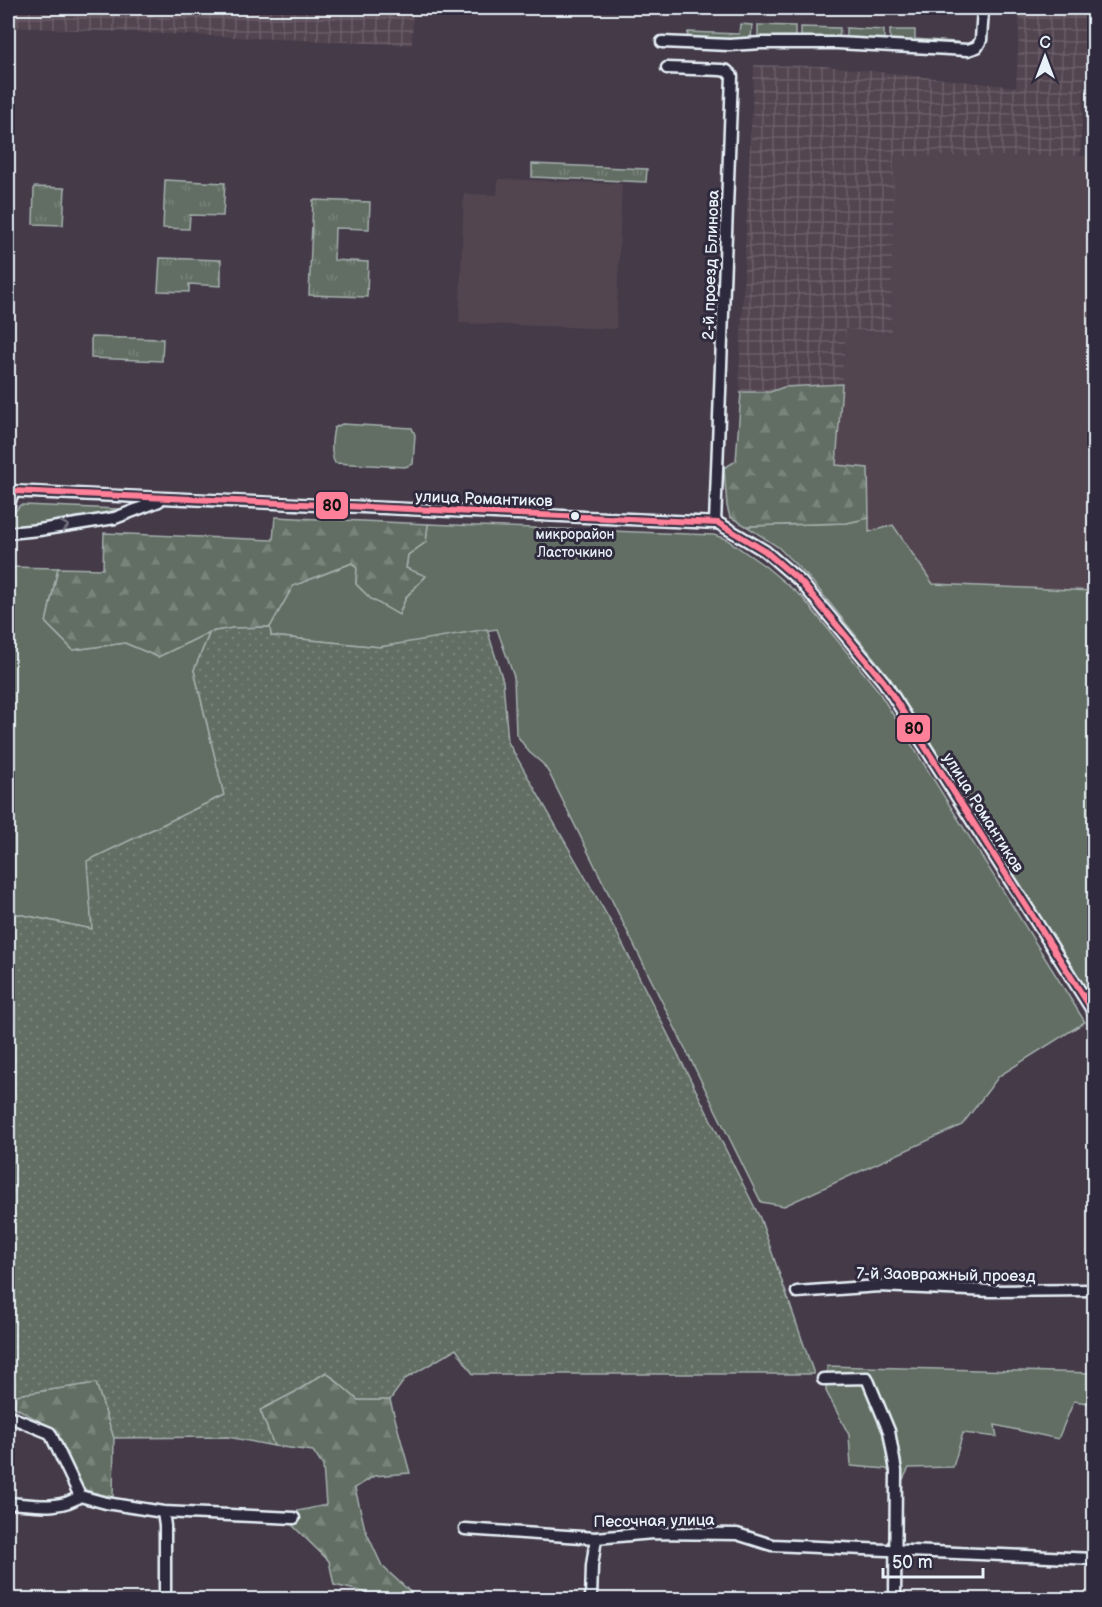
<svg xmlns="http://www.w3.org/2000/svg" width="1102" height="1607" font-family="'Balsamiq Sans',sans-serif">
<defs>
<pattern id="industrial-grid" width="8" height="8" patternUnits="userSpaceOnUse" patternTransform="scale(1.5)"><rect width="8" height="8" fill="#524550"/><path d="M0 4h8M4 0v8" fill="none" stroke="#6b606a"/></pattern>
<pattern id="forest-firs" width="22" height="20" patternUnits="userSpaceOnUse" patternTransform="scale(1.5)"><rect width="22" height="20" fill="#626e63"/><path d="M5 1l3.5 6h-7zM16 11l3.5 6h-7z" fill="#78837a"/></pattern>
<pattern id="park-tufts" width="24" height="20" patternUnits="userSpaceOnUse" patternTransform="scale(1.5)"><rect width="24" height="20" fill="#626e63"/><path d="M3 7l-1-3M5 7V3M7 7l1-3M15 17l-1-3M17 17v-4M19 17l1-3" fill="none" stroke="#78837a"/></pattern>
<pattern id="garden-dots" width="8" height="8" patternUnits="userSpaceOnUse" patternTransform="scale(1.5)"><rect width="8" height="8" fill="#626e63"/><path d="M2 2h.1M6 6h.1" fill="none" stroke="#78837a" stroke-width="1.8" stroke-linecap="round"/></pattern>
</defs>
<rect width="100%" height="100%" fill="#443a48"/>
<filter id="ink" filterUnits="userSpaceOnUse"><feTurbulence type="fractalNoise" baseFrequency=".0167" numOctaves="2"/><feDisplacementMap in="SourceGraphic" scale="12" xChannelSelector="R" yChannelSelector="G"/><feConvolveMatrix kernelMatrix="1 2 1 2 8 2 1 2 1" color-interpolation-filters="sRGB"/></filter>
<g filter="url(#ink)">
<g fill="#524550">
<polygon points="893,156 1094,156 1094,591 933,584 893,525 869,533 836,465 846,329 891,333"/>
<polygon points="498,179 622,184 616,329 459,323 464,194 497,195"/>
</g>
<g fill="url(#industrial-grid)">
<polygon points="8,8 413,8 412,45 8,27"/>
<polygon points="1020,8 1089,8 1080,156 894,156 891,333 846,329 842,384 784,387 770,392 741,392 739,375 754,65 825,66 1016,87"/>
</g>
<g fill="#626e63" stroke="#a5b0ae" stroke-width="1.5">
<polygon points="740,24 752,25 751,41 687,39 688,32 739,34"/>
<polygon points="758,25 795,26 795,38 758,39"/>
<polygon points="801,27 840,28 839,40 801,39"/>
<polygon points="846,28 884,30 884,41 846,40"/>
<polygon points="890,30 915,30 915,39 956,42 951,45 890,42"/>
<path d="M342,424L412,428L415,435L413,464L405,467L335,463C330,454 332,438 334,428Z"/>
<polygon points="20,505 24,505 119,509 78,520 11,531 8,527 8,521"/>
<polygon points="869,518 869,532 893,525 933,584 1094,591 1094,1001 890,678 811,580 778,547 746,526 847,523"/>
<polygon points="428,524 714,535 726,539 765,566 802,597 877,689 1085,1022 999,1076 962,1125 784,1206 761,1202 549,773 543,764 529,752 516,734 514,677 497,629 380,647 271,636 270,627 293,586 352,563 357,568 356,584 371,599 399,614 406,597 425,577 406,569 408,555 426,542"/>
<polygon points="8,567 58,568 46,623 73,650 125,643 158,657 210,632 194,670 224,795 88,861 92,929 8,912"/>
<polygon points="827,1366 1094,1373 1094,1404 1074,1401 1058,1439 995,1425 997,1437 963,1433 953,1467 909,1468 902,1481 894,1481 887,1469 851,1466 849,1435 826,1391"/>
</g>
<g fill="url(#forest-firs)" stroke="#a5b0ae" stroke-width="1.5">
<polygon points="842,384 836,465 868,468 869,518 847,523 746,526 730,517 727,506 724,468 736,461 741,392 770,392 784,387"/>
<polygon points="275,517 428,524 426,542 408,555 406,568 426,576 406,597 399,615 371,599 356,584 357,568 352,563 293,586 270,627 233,628 210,632 158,657 125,643 73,650 46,623 58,568 103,569 104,533 273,540"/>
<polygon points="326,1372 358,1400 390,1400 410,1473 374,1476 355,1488 365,1529 382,1566 418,1599 365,1599 365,1592 334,1585 329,1561 289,1522 284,1514 326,1505 323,1466 313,1451 274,1446 260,1410 295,1392"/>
<polygon points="96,1383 114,1438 113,1497 87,1491 80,1483 56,1431 15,1407 15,1395"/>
</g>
<g fill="url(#park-tufts)" stroke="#a5b0ae" stroke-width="1.5">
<polygon points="532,164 647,169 646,182 532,177"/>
<polygon points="165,180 225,183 223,216 190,215 189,229 163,228"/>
<polygon points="34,187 65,188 63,225 33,224"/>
<polygon points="313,200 370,202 369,229 335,228 334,260 368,262 367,297 309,295"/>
<polygon points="160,258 221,260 221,286 189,284 189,292 158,291"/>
<polygon points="91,337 163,339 162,361 91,358"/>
</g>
<polygon fill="url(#garden-dots)" stroke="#a5b0ae" stroke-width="1.5" points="270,627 271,636 380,647 487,629 503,681 508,742 616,931 760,1218 814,1374 473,1374 456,1349 405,1379 390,1400 358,1400 326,1372 295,1392 260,1410 274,1446 228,1437 114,1438 96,1383 16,1395 15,1407 8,1413 8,912 92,929 87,861 224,795 194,670 210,632 233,628"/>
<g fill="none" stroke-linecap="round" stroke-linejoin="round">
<g stroke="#e8f1f8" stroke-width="15">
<g id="street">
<polyline points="662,42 729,45 762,43 837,43 968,50 977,47 981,40 983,8"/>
<polyline points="667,68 721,70 727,71 732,76 715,523"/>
<polyline points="8,491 718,523 765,551 801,582 884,682 1094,1013"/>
<polyline points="8,508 13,491"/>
<polyline points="8,533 39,530 115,518 159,501"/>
<polyline points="797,1292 879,1286 991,1291 1094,1290"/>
<polyline points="823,1379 867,1378 889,1431 896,1471 895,1600"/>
<polyline points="8,1416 50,1433 80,1496"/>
<path d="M8,1503C31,1504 60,1511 80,1496L106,1503L163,1512L294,1518"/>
<polyline points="163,1512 165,1526 165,1600"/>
<polyline points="465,1529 596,1538 653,1533 737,1534 772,1545 1094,1559"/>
<polyline points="591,1600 592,1566 596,1538"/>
</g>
</g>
<use href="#street" stroke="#2f2a3d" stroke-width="10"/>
<g stroke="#2f2a3d" stroke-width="10">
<polyline id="bus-1" points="8,508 13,491 718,523 765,551 801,582 884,682 1094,1013"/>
</g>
<use href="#bus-1" stroke="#ff8098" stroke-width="6"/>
</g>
<defs><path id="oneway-chevron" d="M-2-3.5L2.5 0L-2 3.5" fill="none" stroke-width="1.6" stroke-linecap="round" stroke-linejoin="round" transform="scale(1.5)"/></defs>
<use stroke="#70707e" href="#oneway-chevron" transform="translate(65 526) rotate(-10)"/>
</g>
<circle fill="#e8f1f8" stroke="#2f2a3d" stroke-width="2" cx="575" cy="516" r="5"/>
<g text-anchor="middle" stroke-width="6" stroke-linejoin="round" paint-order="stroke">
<g font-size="14" fill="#e8f1f8" stroke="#2f2a3d">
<text x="575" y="539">микрорайон<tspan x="575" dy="18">Ласточкино</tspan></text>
</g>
<g font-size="16" fill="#e8f1f8" stroke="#2f2a3d">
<text transform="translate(710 265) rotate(-88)" y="6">2-й проезд Блинова</text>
<text transform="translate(484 498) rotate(2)" y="6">улица Романтиков</text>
<text transform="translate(984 812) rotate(58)" y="6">улица Романтиков</text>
<text transform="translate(946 1274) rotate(1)" y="6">7-й Заовражный проезд</text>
<text transform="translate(654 1520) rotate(-1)" y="6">Песочная улица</text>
</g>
</g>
<g stroke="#2f2a3d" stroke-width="2">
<rect x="315" y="491" width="34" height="29" rx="6" fill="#ff8098"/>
<rect x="896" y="714" width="35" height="29" rx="6" fill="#ff8098"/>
</g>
<g font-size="16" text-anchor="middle" font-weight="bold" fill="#111">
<text x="332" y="511">80</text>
<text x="914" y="734">80</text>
</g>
<rect width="1102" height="1607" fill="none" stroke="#2f2a3d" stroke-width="30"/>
<rect x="15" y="15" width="1072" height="1577" fill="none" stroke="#e8f1f8" stroke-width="2" filter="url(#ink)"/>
<g transform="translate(1045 57)" stroke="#2f2a3d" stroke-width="4.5" paint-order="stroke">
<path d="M0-4.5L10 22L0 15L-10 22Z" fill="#e8f1f8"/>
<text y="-9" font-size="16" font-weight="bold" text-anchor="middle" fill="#e8f1f8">С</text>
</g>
<path d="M883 1568v9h100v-9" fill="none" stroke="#e8f1f8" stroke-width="3"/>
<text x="892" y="1568" font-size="18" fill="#e8f1f8" stroke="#2f2a3d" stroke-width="4.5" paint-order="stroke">50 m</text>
</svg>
